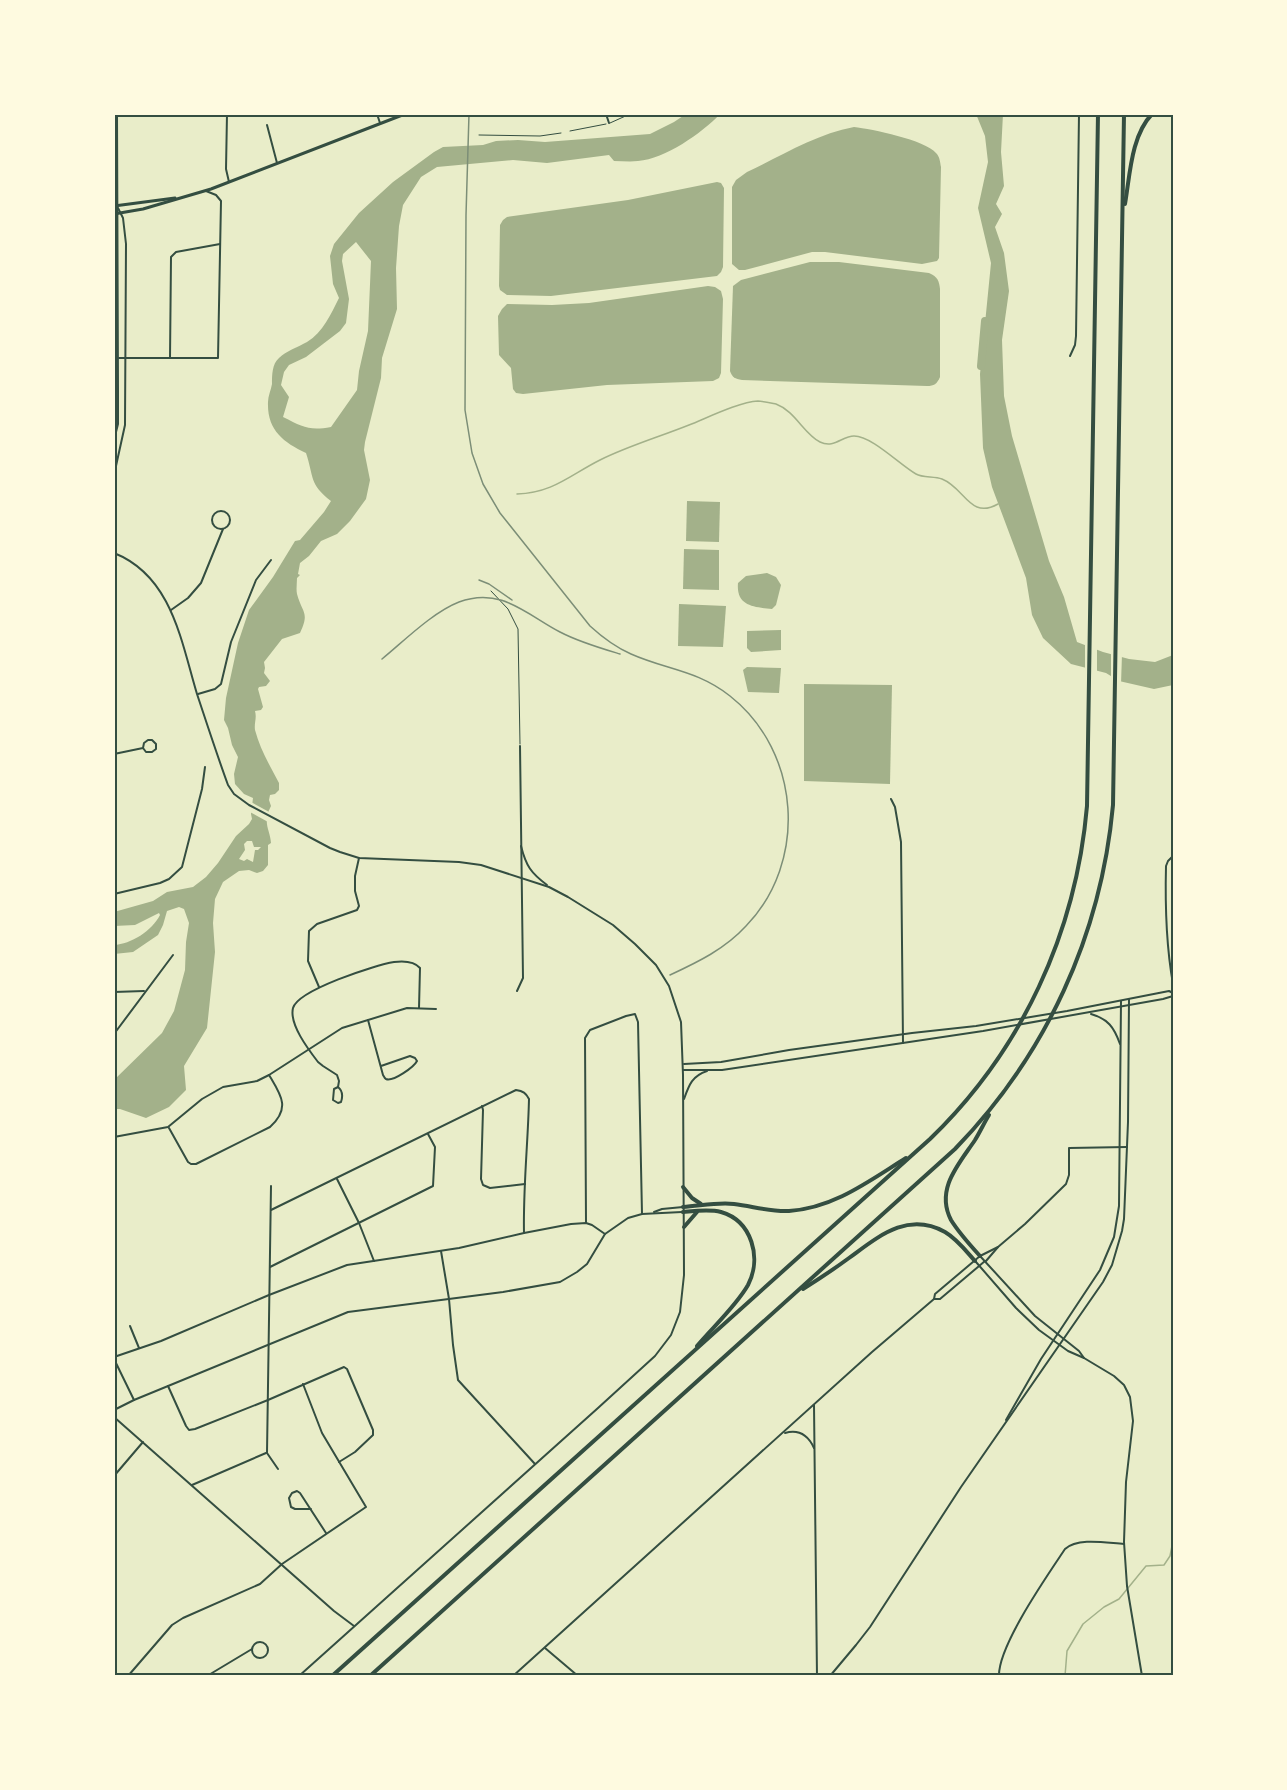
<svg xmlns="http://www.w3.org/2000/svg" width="1287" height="1790" font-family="'Public Sans',sans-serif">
<rect width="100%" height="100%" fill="#e9edc9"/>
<g fill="#a3b18a" fill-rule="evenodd">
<path d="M686,114H720C702,133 665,159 638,161C630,162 622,161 614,161L609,155L547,163L513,160L437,167L421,177L403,205L399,226L396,268L397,309L382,358L381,378L365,442L364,450L370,480L366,499L350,521L337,534L321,541L309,556L300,563L298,574L300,575L297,578C297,583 296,589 297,594C302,613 310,612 300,633L282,639L264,662L265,668L264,673L270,681L266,686L259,687L258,689L263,707L261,710L255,711C257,718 254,723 255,730C260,749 270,766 279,783V790L275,794L270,795L269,800L271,806C262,823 270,829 271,843L268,845V865L263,871L257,873L249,870L239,871L223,882L215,899L213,923L215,952L207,1028L184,1066L186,1090L169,1107L146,1118L120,1109H114V1080L162,1033L174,1011L185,970L186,942L189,923L184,909L179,907L167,911L163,925L158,935L133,952L114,954V945C131,944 152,931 160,915L159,913L135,925L114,926V912L153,901L167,892L193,887L206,877L218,863L236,836L249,824L252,819L251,814L253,798L244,794L235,784L234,774L238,757L232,745L228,728L224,720L226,698L238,643L249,610L273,577L295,541L300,540L324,512L331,501C309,484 314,477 306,453C283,442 267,430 268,402C268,396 271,390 272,384C272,375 272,364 279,358C286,351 298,347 307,342C323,332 331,314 339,298L333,284L330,256L334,244L359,213L393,182L434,152L443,147L483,145L496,141L518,140L545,142L650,134L674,122ZM356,242L371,261L368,331L359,371L357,390L331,427C309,431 303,427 283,417L289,397L281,385L284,372L289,365L306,357L340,331L346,323L349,299L342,261L343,254ZM247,841H252L254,847H261L258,850H255L253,862L247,859L244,861L239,859L245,850L244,844Z"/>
<polygon points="976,114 1003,114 1001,152 1004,186 996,204 1002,214 995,227 1004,253 1009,291 1002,340 1004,396 1012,436 1049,561 1064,597 1077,642 1103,652 1129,659 1155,662 1173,655 1173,685 1154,689 1119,681 1106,673 1071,664 1043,638 1032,615 1026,578 992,487 983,448 980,374 991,263 978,208 988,162 985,136"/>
<path d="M854,127C872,129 925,140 936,153C940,157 940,162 941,167L939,258L937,261L922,264L825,252H812L745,270H739L732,264V187L736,180L747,172C781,156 816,134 854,127Z"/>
<polygon points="717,182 721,183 724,188 723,267 721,272 717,276 551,296 507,295 500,290 499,286 500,225 503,220 507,217 628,200"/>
<path d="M810,262H839L929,273C938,277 939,281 940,289V377C937,384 934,386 927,386L742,380C735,379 732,377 730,371L733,286L741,280Z"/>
<polygon points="708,286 715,287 721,291 723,299 721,373 719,378 713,381 607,385 523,394 516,393 513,389 511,368 499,355 498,316 502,309 507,304 552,305 589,303"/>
<polygon points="687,501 720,502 719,542 686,541"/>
<polygon points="684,549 719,550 719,590 683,589"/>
<path d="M767,573L776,577L781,585L776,605L772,609C753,607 736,606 738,583L746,576Z"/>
<polygon points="679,604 726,606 723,647 678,646"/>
<polygon points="781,630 781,650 751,652 747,648 747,631"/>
<polygon points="747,667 781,668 779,693 748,692 743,670"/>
<polygon points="804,684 892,685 890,784 804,781"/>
</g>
<g fill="#e9edc9">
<polygon points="1085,642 1097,647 1097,674 1085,670"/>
<polygon points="1111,651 1122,654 1121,684 1111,679"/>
<polygon points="251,802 271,813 270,823 248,811"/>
</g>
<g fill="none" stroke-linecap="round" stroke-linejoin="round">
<g stroke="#a3b18a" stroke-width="1.5">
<path d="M517,494C553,493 570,475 600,460C628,446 659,437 689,425C707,418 739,402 758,401C762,401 771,403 776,404C795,411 804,434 820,442C834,449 842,436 854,436C872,436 900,465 916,474C923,478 934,476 942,479C965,488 970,520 998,504"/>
<polyline points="1065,1676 1067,1651 1083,1624 1104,1607 1119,1599 1146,1566 1164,1565 1170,1556 1173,1541"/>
</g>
<polyline stroke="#a3b18a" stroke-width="8" points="981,366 985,321"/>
<g stroke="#344e41" stroke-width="1">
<polyline points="610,123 630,114"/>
<polyline points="570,131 606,124"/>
<polyline points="479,135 540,136 561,133"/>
<polyline points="491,591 508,609 518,629 520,744"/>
</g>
<g stroke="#344e41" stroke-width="2">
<polyline points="227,114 226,169 229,182"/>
<polyline points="377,114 380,123"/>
<polyline points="606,114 609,123"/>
<polyline points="267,125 277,163"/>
<polyline points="1070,356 1075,345 1076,336 1079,114"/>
<polyline points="119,358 218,358 221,201 216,195 206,191"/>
<polyline points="170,358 171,257 176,252 220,244"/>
<polyline points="114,440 118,424 118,390 117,114"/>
<polyline points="114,475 125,425 126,244 123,218 118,208"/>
<circle cx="221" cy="520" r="9"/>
<polyline points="171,610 188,598 201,583 223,529"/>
<polyline points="198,694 215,689 221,684 231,642 256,580 271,560"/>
<polyline points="114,754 143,748 146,752 152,752 156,749 156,744 152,740 148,740 144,743 143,748"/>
<polyline points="891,799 895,807 901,842 903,1043"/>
<path d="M1173,856L1168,861L1166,866C1165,906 1166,945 1173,984"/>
<polyline points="114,894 160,883 169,879 182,867 202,789 205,767"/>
<polyline points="319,987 308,961 309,931 317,924 357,910 359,906 355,891 355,876 359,858"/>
<polyline points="517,991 523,978 520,746"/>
<polyline points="114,992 144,991"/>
<path d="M368,1020L383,1075C384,1076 384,1078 386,1079C393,1082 414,1067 417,1061L415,1058L410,1056L381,1066"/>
<polyline points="114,1034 173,955"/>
<path d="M338,1087L334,1089L333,1100L338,1103L341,1102C343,1096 343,1091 338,1087L339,1081L337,1075L323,1066L318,1062C308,1049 289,1024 293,1008C298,990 375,965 394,962C402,961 414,961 420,968L419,1008"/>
<polyline points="482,1106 483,1110 481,1179 483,1185 490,1188 525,1184"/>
<path d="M169,1128L188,1162L191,1164H196L270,1127C291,1108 281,1095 269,1075"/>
<polyline points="114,1137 168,1127 202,1099 223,1087 257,1081 269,1075 342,1028 407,1008 436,1009"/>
<polyline points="337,1179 359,1223 374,1261"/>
<polyline points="271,1186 267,1453 278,1469"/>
<path d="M271,1210L516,1090C523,1091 526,1093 529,1099C528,1143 523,1188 524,1233"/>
<polyline points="586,1223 585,1038 590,1030 626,1016 635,1014 638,1022 642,1214"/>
<polyline points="441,1251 449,1299 453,1345 458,1380 535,1464"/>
<polyline points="980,1256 998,1247"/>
<polyline points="986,1261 998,1247 1025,1224 1066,1184 1069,1175 1069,1148 1127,1147"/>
<polyline points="270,1267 433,1186 435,1147 428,1134"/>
<polyline points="130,1326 139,1348"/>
<polyline points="114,1359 134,1400"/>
<polyline points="168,1386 186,1426 189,1430 195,1429 268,1400 344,1367 347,1369 373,1430 373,1435 355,1452 339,1462"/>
<polyline points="814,1405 817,1676"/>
<polyline points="114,1417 334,1611 354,1626"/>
<polyline points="114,1476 143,1442"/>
<polyline points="192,1485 266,1453"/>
<polyline points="311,1509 295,1509 291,1507 289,1498 292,1493 297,1491 300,1493 326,1533"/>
<circle cx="260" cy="1650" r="8"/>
<polyline points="128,1676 172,1625 183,1618 260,1584 282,1564 366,1507 322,1433 303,1384"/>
<polyline points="207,1676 252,1649"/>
<path d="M999,1676C998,1646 1047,1576 1065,1549C1078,1537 1107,1543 1124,1544"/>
</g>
<g stroke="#344e41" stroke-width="2">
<path d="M114,553C172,576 181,641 197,694C207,724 217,755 228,785L234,794L249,805L330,848L340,852L359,858L459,862L481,865L549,887L568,897L613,925L635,944L656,965L669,986L681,1022L683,1075L684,1275L680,1312L671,1335L655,1356L598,1408L299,1676"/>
<path d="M521,846C526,866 531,873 547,885"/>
<path d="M1091,1014C1108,1019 1114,1027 1120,1044"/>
<polyline points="684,1064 721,1062 789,1050 912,1033 976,1026 1067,1011 1169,991 1173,993"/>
<polyline points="683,1070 722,1070 983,1031 1163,999 1173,996"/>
<path d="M684,1099C689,1085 692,1076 707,1071"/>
<polyline points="654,1212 662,1209 683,1207"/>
<polyline points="976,1262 1016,1308 1039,1330 1068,1351 1084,1358 1114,1376 1124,1385 1130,1397 1133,1421 1126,1482 1124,1542 1127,1586 1142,1676"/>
<polyline points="934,1299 940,1299 985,1261"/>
<polyline points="114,1357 161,1341 269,1295 347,1265 459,1248 524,1233 571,1224 586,1223 592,1225 605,1234"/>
<polyline points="114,1410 134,1400 348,1312 503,1292 560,1282 577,1272 587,1264 605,1234 628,1218 642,1214 682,1212"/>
<polyline points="1006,1420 1041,1359 1100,1270 1114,1237 1119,1206 1121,1001"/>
<path d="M785,1433C799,1429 808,1435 814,1448"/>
<polyline points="545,1648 578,1676"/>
<polyline points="513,1676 872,1352 934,1299 935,1294 980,1256 1035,1316 1079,1351 1084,1358"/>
<polyline points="830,1676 856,1645 870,1627 961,1487 1103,1282 1112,1265 1122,1231 1124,1219 1128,1122 1129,999"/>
</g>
<g stroke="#344e41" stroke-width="3">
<polyline points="114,206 175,198"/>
<polyline points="114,214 143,209 211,189 405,114"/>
</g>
<g stroke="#344e41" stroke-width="4">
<path d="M1125,204C1130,175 1131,136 1152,114"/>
<polyline points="683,1187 692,1198 701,1204"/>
<path d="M683,1207C700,1206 717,1202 734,1204C752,1206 770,1212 789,1211C834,1208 869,1181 906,1158"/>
<path d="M683,1212C695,1211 709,1209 721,1212C752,1221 762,1258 748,1285C736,1306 713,1327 697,1346"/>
<polyline points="684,1227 697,1212"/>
<path d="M980,1256C970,1245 959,1233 951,1220C935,1189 959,1164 975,1140C980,1132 984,1123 989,1115"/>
<path d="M803,1289C819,1279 834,1269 849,1258C878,1237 907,1211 945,1232C957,1239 966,1251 975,1261"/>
<path d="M332,1676L930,1139C1022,1050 1076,933 1087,806L1098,114"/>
<path d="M370,1676L955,1149C1046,1055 1101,936 1113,805L1124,114"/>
</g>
<g stroke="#7c8e77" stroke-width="1.5">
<path d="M469,114L466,215L465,410L472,453L483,484L500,513L590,626C602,637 615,647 631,654C667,670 697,670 730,696C801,752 808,862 746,926C725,949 698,962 670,975"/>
<polyline points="479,580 489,584 512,600"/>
<path d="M382,659C404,641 433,612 459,602C501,586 527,615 560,632C579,642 600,648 620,654"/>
</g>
</g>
<rect width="1287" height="1790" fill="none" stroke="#fefae0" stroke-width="231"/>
<rect x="116" y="116" width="1056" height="1558" fill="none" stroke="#344e41" stroke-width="2"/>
</svg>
